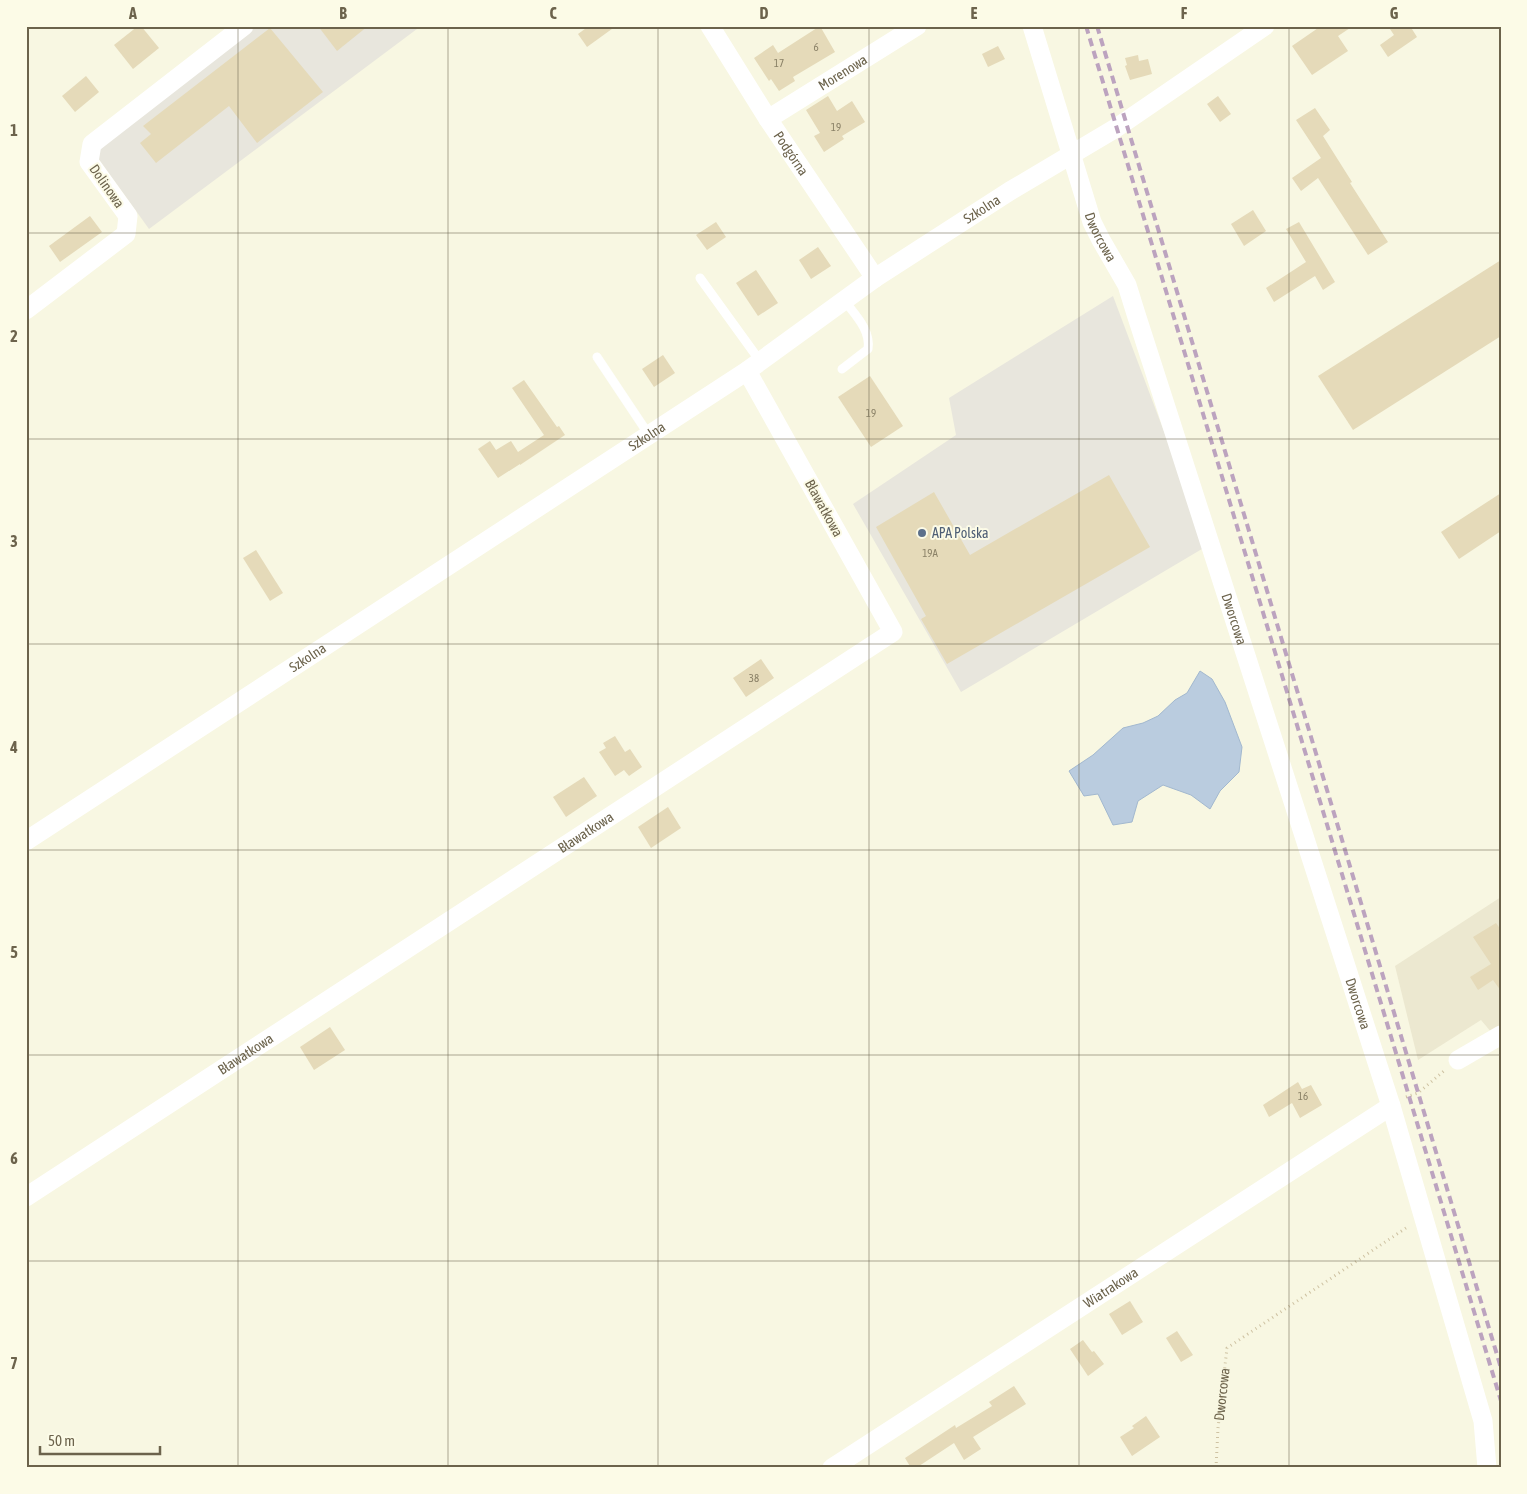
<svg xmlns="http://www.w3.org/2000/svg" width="1527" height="1494" font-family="'Asap Condensed',sans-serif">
<rect width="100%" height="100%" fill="#f8f7e2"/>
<polygon fill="#ece8d0" points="1501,897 1501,1027 1492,1033 1481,1020 1418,1060 1395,966"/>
<g fill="#e8e6dd">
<polygon points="256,26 421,26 149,229 98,158 102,143"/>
<polygon points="1113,296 1207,546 961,692 853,504 956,435 949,398"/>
</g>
<polygon fill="#baccdf" stroke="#a2b8cf" points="1200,671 1212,679 1225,702 1242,747 1239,772 1220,791 1210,809 1191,795 1163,785 1138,801 1132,822 1113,825 1098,794 1084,796 1069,771 1093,755 1123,728 1143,723 1158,716 1175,700 1187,693"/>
<g fill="#e5dab9">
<polygon points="138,26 141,26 159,48 133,69 114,45"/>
<polygon points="318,26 368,26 337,51"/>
<polygon points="589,26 616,26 587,47 578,34"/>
<polygon points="820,26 835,52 793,77 795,81 779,91 771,79 769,81 754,58 773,45 778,53"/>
<polygon points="1321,26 1353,26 1338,36 1348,51 1312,75 1292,46"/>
<polygon points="1388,26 1410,26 1417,37 1388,57 1380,45 1394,35"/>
<polygon points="270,28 323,92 257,143 229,106 156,163 140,143 151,134 143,126"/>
<polygon points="998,46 1005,59 988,67 982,54"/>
<polygon points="1138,55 1139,61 1148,59 1152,74 1130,80 1125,66 1127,65 1125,58"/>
<polygon points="86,76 99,92 75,112 62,96"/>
<polygon points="828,96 837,111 852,101 865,122 842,136 844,139 824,152 814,136 820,133 806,110"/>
<polygon points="1218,96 1231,114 1220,122 1207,104"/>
<polygon points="1315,108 1330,130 1323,136 1352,182 1350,183 1388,242 1368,255 1318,178 1301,191 1292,178 1321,158 1296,120"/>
<polygon points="1253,210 1266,231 1244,246 1231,224"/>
<polygon points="90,216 102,232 60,262 49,246"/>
<polygon points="716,222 726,237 707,250 696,235"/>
<polygon points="1299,222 1335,282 1323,290 1315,276 1274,302 1266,288 1306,262 1286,229"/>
<polygon points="818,247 831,266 811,279 799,260"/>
<polygon points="1501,260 1501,336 1353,430 1318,376"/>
<polygon points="756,270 778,303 758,316 736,283"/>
<polygon points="663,355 675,373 654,387 642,369"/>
<polygon points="870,376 903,426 871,447 838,397"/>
<polygon points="524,380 557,427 559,426 565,435 520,465 520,464 498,478 478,449 490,441 496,450 511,441 518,452 544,435 512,388"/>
<polygon points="1109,475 1150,547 947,664 921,619 926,616 876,527 934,492 970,555"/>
<polygon points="1501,493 1501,531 1459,559 1441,532"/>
<polygon points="256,550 283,593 270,601 243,558"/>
<polygon points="761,659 774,678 746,697 733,678"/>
<polygon points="615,736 625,752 630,749 642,767 629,776 624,770 615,776 599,752 606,748 603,743"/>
<polygon points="584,777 597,796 566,817 553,797"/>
<polygon points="668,807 681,828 651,848 638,827"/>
<polygon points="1496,923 1501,930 1501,991 1493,980 1478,990 1470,977 1491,964 1473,937"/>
<polygon points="330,1027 345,1050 314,1070 300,1047"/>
<polygon points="1298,1082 1302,1089 1311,1085 1322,1105 1300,1118 1292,1103 1269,1117 1263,1105"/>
<polygon points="1130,1301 1143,1322 1122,1335 1109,1314"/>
<polygon points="1177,1331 1193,1355 1181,1362 1166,1338"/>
<polygon points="1083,1340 1092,1352 1094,1351 1104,1364 1088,1376 1070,1349"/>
<polygon points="1014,1386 1026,1404 973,1437 981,1449 964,1460 954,1443 916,1468 911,1468 905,1458 955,1425 956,1428 992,1406 989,1402"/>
<polygon points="1146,1416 1160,1437 1132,1456 1120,1437 1134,1428 1132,1426"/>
</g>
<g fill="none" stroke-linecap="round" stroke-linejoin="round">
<g stroke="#cec2a2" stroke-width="3" stroke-dasharray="1 4" stroke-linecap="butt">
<polyline points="1406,1097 1418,1093 1445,1070"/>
<path id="s1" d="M1216,1468L1218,1428L1227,1348L1409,1226"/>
</g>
<g stroke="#fff" stroke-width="9">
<polyline points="700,278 760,361"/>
<polyline points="597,357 649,435"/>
<path d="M842,369L868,349C871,330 855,315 844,300"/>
</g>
<g stroke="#fff" stroke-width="19">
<path id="s2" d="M710,26L768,119L875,278"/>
<path id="s3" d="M1032,26L1092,222L1101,240L1127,285L1136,314L1391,1106L1483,1421L1487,1468"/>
<path id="s4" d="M768,119L917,26"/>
<polyline points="26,310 126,234 128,216 89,162 92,144 244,26"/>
<path id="s5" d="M26,841L747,371L875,278L1010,191L1116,128L1265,26"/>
<polyline points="1458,1060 1501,1035"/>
<path id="s6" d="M26,1197L893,632L747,371"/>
<path id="s7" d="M832,1468L1391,1106"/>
</g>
<g stroke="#bca3bf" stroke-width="4" stroke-dasharray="8 5" stroke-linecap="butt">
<polyline points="1086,26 1501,1401"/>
<polyline points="1097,26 1501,1368"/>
</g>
</g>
<path fill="none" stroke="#6c634c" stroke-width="1" stroke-opacity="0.55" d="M238,26V1468M448,26V1468M658,26V1468M869,26V1468M1079,26V1468M1289,26V1468M26,233H1501M26,439H1501M26,644H1501M26,850H1501M26,1055H1501M26,1261H1501"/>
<circle fill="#5c6f8a" stroke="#fcfbe7" stroke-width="2" cx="922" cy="533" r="5"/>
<g text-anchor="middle" stroke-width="4" stroke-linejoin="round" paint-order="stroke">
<g font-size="11" fill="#8a8167">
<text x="816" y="51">6</text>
<text x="779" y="67">17</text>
<text x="836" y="131">19</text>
<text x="871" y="417">19</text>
<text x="930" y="557">19A</text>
<text x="754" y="682">38</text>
<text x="1303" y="1100">16</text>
</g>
<g font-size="14" fill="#6c634c" stroke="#fcfbe7">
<text dy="5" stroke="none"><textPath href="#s4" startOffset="88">Morenowa</textPath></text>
<text dy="5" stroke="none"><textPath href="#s2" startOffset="151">Podgórna</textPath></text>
<text transform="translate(107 186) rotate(55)" y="5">Dolinowa</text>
<text dy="5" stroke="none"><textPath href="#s5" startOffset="1146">Szkolna</textPath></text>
<text dy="5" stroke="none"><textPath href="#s3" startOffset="222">Dworcowa</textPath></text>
<text dy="5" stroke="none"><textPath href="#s5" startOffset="741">Szkolna</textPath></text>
<text transform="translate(824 508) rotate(61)" y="5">Bławatkowa</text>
<text dy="5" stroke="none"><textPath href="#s3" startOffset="628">Dworcowa</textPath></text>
<text dy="5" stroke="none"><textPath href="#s5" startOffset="336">Szkolna</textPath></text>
<text dy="5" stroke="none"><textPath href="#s6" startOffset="668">Bławatkowa</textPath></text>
<text dy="5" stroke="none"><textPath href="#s3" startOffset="1032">Dworcowa</textPath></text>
<text dy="5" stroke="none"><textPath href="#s6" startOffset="262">Bławatkowa</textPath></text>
<text dy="5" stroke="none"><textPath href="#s7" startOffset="332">Wiatrakowa</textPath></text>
<text dy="5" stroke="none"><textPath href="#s1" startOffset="74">Dworcowa</textPath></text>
</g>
<g font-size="14" fill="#4e5e75" stroke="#fcfbe7" text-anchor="start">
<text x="932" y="538">APA Polska</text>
</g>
</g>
<rect width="1527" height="1494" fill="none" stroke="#fcfbe7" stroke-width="55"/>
<path d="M40 1446v8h120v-8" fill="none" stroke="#6c634c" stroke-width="2.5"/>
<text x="48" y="1446" font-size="15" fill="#6c634c" stroke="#fcfbe7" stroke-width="4" paint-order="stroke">50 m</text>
<rect x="28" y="28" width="1472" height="1438" fill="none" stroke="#6c634c" stroke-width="2"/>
<g font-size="16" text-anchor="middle" font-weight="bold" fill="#6c634c">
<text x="133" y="19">A</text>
<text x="343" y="19">B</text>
<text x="553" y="19">C</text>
<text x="764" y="19">D</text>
<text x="974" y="19">E</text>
<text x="1184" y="19">F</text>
<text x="1394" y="19">G</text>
<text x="14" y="136">1</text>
<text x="14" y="342">2</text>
<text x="14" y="547">3</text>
<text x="14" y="753">4</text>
<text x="14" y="958">5</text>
<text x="14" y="1164">6</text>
<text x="14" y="1369">7</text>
</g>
</svg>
